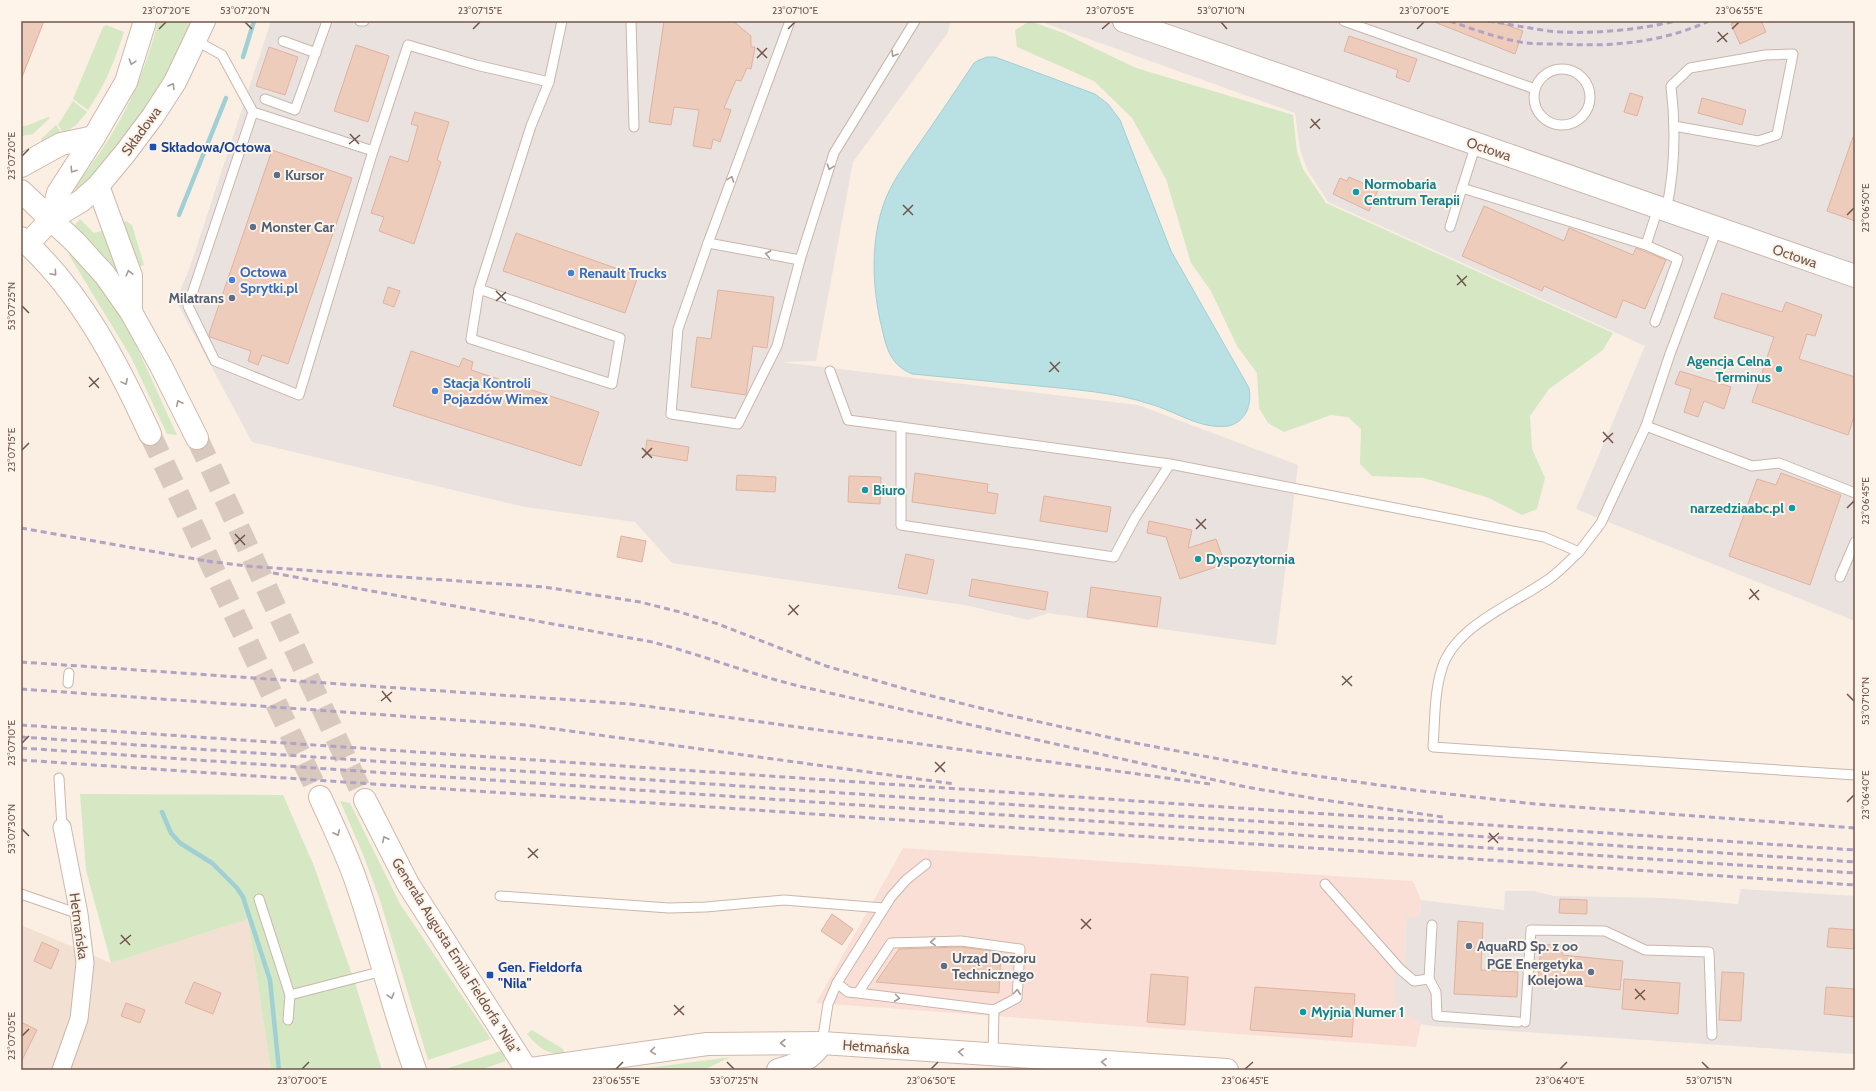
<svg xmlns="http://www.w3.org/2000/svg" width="1876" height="1091" font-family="Cabin,sans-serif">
<rect width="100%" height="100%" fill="#fbefe3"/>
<polygon fill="#f2e0d2" points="248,919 271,1070 21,1070 21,925 111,963"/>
<polygon fill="#fadfd7" points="903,848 1413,881 1421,900 1420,917 1406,917 1405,961 1402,967 1396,1008 1421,1024 1416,1047 816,1003"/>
<g fill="#eae2de">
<polygon points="271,21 951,21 947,34 853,162 816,361 781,362 1138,405 1298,465 1276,645 1048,613 1028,620 965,605 672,563 635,522 525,507 252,442 176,301 191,264"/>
<polygon points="1039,21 1855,21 1855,621 1576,509 1645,346 1328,202 1307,169 1300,149 1295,113"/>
<polygon points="1741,889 1855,896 1855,1054 1432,1026 1421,1024 1396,1008 1394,974 1402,967 1405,961 1406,917 1420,917 1421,900 1504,910 1505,891 1534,891 1554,896 1666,898 1738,904"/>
</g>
<g fill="#d5e7c3">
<path d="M158,21H194L158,94L80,193L74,187C116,136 142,86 158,21Z"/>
<polygon points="1030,21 1063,33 1136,68 1293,115 1297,152 1303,169 1326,203 1613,333 1603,350 1549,389 1530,416 1532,449 1545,478 1537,509 1522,515 1489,498 1424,478 1372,476 1360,464 1361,429 1348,417 1331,415 1284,432 1268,423 1259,408 1257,373 1237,346 1211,291 1191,263 1166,179 1132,118 1094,81 1017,47 1015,30"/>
<path d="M106,25L124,32C115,60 105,85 88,110L73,99L103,27Z"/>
<polygon points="73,101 87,112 77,124 64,134 58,125"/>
<polygon points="48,117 50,118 33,134 21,136 21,126 26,126"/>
<polygon points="56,125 63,135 42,148 41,139"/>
<polygon points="80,219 94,233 105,230 124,283 74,226"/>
<polygon points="126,221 132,225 144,265 138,267 122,223"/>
<path d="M71,251C122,301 147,371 177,435L167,434L131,357L69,255Z"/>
<polygon points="80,794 283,795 314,866 355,983 382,1070 271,1070 248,919 111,963 86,870"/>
<polygon points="340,801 350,803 400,904 491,1039 428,1060 380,900 363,854"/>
<path d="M532,1030L563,1049L565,1054C547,1055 538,1047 527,1034Z"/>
<polygon points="501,1051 506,1061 480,1070 442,1070"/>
<polygon points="731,1057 703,1070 633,1070"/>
</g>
<path fill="#b9e0e3" stroke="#a0d0d4" d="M987,57H995L1095,94L1108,104L1120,120L1171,251L1249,388C1252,405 1246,422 1228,426C1201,430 1175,411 1150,404C1114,392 1077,390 1039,386C997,382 954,378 912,374C887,363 886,344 880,320C872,282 871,240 884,203C892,181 906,163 919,144C938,117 956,90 974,63L979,60Z"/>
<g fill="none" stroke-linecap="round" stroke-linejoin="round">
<g stroke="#a0d0d4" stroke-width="4.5">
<polyline points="243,57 254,21"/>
<polyline points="179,215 226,98"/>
<polyline points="162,812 171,833 180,843 212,863 237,888 243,897 270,980 279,1070"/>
</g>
</g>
<g fill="#eeccbc" stroke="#e0b19e">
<polygon points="21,21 44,21 22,77 21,77"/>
<polygon points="664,21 733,21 751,36 751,47 755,47 751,69 747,68 741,81 736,80 724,108 731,110 720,142 713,139 711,149 693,146 699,110 674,107 671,125 649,122"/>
<polygon points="1432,21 1496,21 1523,31 1515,54"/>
<polygon points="1738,21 1761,21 1766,32 1740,44 1731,24"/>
<polygon points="1349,36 1417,59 1409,82 1396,77 1398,70 1344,51"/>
<polygon points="356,45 389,56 368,122 334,111"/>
<polygon points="269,47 298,57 285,95 256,86"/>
<polygon points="1630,93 1643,97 1637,116 1624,112"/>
<polygon points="1702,98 1746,110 1742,125 1698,113"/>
<polygon points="415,112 449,122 437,160 441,162 414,244 379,231 384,217 371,213 390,156 408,162 418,126 411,124"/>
<polygon points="1853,137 1855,137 1855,221 1827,211"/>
<polygon points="272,150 352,178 288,364 262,355 258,365 248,361 251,351 210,337 209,334"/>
<polygon points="1349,177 1378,190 1369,211 1333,194 1340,178 1347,181"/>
<polygon points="1484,206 1564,241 1569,228 1633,255 1636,248 1666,260 1645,309 1623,300 1616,318 1544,286 1542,291 1462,256"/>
<polygon points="516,233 638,276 625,313 503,271"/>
<polygon points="388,287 400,291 394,307 383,303"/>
<polygon points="718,290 774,297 767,348 753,346 746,395 691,387 697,337 711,339"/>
<polygon points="1722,293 1782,312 1786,302 1822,315 1815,336 1807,334 1799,359 1855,377 1855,414 1848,435 1752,402 1774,337 1714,318"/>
<polygon points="411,351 459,367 463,358 473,362 471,370 599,412 581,466 393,406"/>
<polygon points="1680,371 1731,387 1724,409 1704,401 1698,417 1684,412 1691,389 1675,384"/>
<polygon points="647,440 689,447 687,461 645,454"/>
<polygon points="915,473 988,484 987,492 998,494 995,514 912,502"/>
<polygon points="1781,473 1841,495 1810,585 1729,556 1757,479 1776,485"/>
<polygon points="737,475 776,477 775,492 736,490"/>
<polygon points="849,476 881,477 880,504 848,502"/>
<polygon points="1044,496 1111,507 1107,532 1040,521"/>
<polygon points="1149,521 1192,530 1188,548 1216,539 1225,564 1180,579 1166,537 1147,533"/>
<polygon points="621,536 646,541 642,562 617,557"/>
<polygon points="906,554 934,560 927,594 898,588"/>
<polygon points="972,579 1048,592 1045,610 969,596"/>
<polygon points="1091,587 1161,597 1157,627 1087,617"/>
<polygon points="1560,899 1587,900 1587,914 1559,913"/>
<polygon points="832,914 853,929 842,945 821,931"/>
<polygon points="1458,921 1483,923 1481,970 1518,972 1517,997 1454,994"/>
<polygon points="1829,928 1855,930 1855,949 1827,947"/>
<polygon points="42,942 59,950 51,969 34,961"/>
<polygon points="1541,944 1563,946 1562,955 1623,961 1620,990 1538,981"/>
<polygon points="961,947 1001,952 999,993 876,982 899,949"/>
<polygon points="1722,972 1744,973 1741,1021 1719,1020"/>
<polygon points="1151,974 1188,977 1185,1025 1147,1022"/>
<polygon points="1624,979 1680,983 1678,1014 1622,1009"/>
<polygon points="194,982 221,993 213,1014 185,1003"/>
<polygon points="1255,987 1355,994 1352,1037 1250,1030"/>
<polygon points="1826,987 1855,989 1855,1017 1824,1014"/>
<polygon points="126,1003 145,1010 140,1023 121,1016"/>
<polygon points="21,1022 37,1030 21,1062"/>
</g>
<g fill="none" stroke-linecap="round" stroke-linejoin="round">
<g stroke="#d8c8bd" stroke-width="22" stroke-dasharray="22 11" stroke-linecap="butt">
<polyline points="150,434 320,797"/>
<polyline points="197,438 365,800"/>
</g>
<g stroke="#cbb6aa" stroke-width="11">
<g id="service">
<polyline points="360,21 364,21"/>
<polyline points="631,21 634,127"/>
<polyline points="790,21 708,243 800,260 834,153 915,21"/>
<polyline points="1344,21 1535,89"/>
<polyline points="195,40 222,55 253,112 188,306 215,361 299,395 373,151"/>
<polyline points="283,41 316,53"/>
<circle cx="1562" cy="97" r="28"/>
<polyline points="265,99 295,110 327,21"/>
<polyline points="253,112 373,151 408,45 476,65 549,82"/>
<polyline points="1462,188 1476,144"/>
<path d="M1666,211C1675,170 1676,128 1671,86L1690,68L1765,55L1793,54L1777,135L1758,141L1674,126"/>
<polyline points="1450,227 1462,188 1646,245"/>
<polyline points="708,243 678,329 671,414 738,424 777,346 800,260"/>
<polygon points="479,289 620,338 612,384 471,339"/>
<polyline points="479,289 531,126 549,82 562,21"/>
<polyline points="1655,322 1678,259 1646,245 1658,208"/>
<polyline points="830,371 848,420 901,427"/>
<polyline points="1646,426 1752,466 1779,463 1855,493"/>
<polyline points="1170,464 901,427 901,525 1114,557 1135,518 1170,464 1544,537 1579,552 1601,523 1646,426 1670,354 1717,229"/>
<path d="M1579,552C1569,561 1560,571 1549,579C1514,604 1456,625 1442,668C1434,693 1435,721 1433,747L1855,775"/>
<polyline points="1840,577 1855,542"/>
<polyline points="68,683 69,673"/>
<polyline points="59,778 62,827"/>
<polyline points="1325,884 1400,969 1414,981 1429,979"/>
<polyline points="21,894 79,914"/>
<polyline points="500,896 669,908 706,907 784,900 883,908"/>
<polyline points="259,899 290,995 288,1020"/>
<polyline points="1432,925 1429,979 1436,992 1437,1016 1518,1022"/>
<polyline points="837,983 848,992 858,993 994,1010 1017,998 1020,949 961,941 891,943 858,993"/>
<polyline points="290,995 383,971"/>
<polyline points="1525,1022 1531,930 1605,931 1645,950 1709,952 1712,1035"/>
<polyline points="822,1043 828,1004 837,983 891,897 906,880 926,864"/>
<polyline points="993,1054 994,1010"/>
</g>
</g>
<g stroke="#cbb6aa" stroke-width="19">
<polyline id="minor" points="61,1070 79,1019 85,963 79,914 62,827"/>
</g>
<g stroke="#cbb6aa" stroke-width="24">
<polyline id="tertiary" points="1124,21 1855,276"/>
</g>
<g stroke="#d0b8ab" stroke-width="24">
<g id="secondary">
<polyline points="21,166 61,144 94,137"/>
<polyline points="98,186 131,276 131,312"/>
<polyline points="21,191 75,242 105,275 131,312 161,366 197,438"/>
<polyline points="51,219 58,193 94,137 126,82 145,21"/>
<path d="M21,238C80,290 118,364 150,434"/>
<polyline points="28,244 51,219 81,201 98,186 126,152 153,116 175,82 204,21"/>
<path d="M320,797C333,826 347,854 357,884C378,945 393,1009 415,1070"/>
<polyline points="365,800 408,884 527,1070"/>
<polyline points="524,1070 707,1044 822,1043 1227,1070"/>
<path d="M778,1070C798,1064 810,1061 822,1043"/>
</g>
</g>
<use href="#service" stroke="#fff" stroke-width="9"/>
<use href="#minor" stroke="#fff" stroke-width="17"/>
<use href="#tertiary" stroke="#fff" stroke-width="22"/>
<use href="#secondary" stroke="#fff" stroke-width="22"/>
<g stroke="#b1a3c3" stroke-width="3" stroke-dasharray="6 4" stroke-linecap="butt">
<path d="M1450,21C1475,30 1500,39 1526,43C1537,44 1549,44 1560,44C1611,47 1661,43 1709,21"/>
<path d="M1488,21C1508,24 1528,28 1549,31C1587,35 1638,30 1676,21"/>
<polyline points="21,528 212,562"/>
<polyline points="207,561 246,566 544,587 640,602 680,612 718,624 826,666 916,692 1008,715 1130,742 1288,772 1414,790 1535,804 1855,828"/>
<path d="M273,573L652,642C703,655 752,675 803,687L1246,787L1317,799L1443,817"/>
<polyline points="21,662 631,704 1210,784"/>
<polyline points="21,689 526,725 955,784"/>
<polyline points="21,725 1855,850"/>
<polyline points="21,737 1855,862"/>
<polyline points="21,748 1855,873"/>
<polyline points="21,760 1855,885"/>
</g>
</g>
<defs><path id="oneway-chevron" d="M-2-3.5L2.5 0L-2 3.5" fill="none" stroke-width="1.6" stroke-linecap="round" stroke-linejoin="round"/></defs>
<g stroke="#aa9993">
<use href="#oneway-chevron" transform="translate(894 54) rotate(121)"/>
<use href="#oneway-chevron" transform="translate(132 62) rotate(107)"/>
<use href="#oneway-chevron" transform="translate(172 86) rotate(-59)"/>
<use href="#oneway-chevron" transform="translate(830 167) rotate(108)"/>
<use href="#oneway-chevron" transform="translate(73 170) rotate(123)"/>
<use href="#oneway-chevron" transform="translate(731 179) rotate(-70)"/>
<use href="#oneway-chevron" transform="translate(768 254) rotate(-169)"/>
<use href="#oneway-chevron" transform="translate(54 273) rotate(49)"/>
<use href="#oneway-chevron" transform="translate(129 273) rotate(-104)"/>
<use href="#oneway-chevron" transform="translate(125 382) rotate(62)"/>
<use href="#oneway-chevron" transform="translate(179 403) rotate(-116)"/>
<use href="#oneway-chevron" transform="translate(337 833) rotate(65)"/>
<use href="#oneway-chevron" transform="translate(385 839) rotate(-117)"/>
<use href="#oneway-chevron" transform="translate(933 942) rotate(178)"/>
<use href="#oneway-chevron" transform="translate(1017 992) rotate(-85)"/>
<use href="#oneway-chevron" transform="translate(391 996) rotate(74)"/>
<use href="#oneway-chevron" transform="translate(897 998) rotate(7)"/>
<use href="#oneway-chevron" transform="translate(783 1043) rotate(180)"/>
<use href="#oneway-chevron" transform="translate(653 1051) rotate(172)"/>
<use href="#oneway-chevron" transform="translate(961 1052) rotate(-176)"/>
<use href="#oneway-chevron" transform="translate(1104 1062) rotate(-176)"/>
</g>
<path fill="none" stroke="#71554b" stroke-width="1.5" d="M245,22L252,29M1221,22L1227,29M159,29L166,22M473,29L480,22M788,29L795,22M1102,29L1110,22M1417,29L1424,22M1732,29L1739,22M1718,32L1727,42M1717,42L1728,33M757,48L767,58M757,58L767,48M1311,119L1320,129M1310,128L1320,119M350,134L359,144M349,144L360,135M22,156L29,149M903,205L913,215M903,215L913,205M1847,215L1854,208M1457,275L1466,286M1457,285L1467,276M496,291L506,301M496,301L506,292M22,306L29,313M1050,362L1059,372M1049,372L1060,362M89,377L99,388M89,387L99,378M1603,432L1613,443M1603,442L1613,433M642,448L652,458M22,450L29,443M642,458L652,448M1847,508L1854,501M1196,519L1206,529M1196,529L1206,519M235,534L245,545M235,544L245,535M1750,589L1759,600M1749,599L1759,590M789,605L798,615M788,615L799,605M1342,676L1352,686M1342,685L1352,676M382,691L391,702M1847,694L1854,701M381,701L392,692M22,743L29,736M935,762L945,772M935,772L945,762M1847,802L1854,795M22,829L29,836M1489,833L1498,843M1488,842L1499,833M528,848L538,858M528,858L538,849M1081,919L1091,929M1081,929L1091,919M121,935L130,945M120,944L131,935M1635,989L1645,1000M1635,999L1645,990M674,1005L684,1015M674,1015L684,1006M22,1036L29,1029M727,1062L734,1069M1702,1062L1709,1069M302,1069L309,1062M616,1069L623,1062M931,1069L938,1062M1245,1069L1253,1062M1560,1069L1567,1062"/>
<g fill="#1a4fb4" stroke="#fef4e9" stroke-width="1.5">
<rect x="149" y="143" width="8" height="8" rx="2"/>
<rect x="486" y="971" width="8" height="8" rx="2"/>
</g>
<g fill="#5c6f8a" stroke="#fef4e9" stroke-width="1.5">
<circle cx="277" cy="175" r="4"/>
<circle cx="253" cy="227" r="4"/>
<circle cx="232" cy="298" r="4"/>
<circle cx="1469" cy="946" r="4"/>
<circle cx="944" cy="966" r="4"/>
<circle cx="1591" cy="972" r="4"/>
</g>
<g fill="#0f9aa8" stroke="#fef4e9" stroke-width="1.5">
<circle cx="1356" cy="192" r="4"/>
<circle cx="1779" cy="369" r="4"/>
<circle cx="865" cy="490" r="4"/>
<circle cx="1792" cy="508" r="4"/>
<circle cx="1198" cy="559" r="4"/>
<circle cx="1303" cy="1012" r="4"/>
</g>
<g fill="#3f7fe0" stroke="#fef4e9" stroke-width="1.5">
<circle cx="571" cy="273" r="4"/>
<circle cx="232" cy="280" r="4"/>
<circle cx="435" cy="391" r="4"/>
</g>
<g text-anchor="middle" stroke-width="4" stroke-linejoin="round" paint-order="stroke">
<g font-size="14" fill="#71554b" stroke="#fef4e9">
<text transform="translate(141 131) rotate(-54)" y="5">Składowa</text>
<text transform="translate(1489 149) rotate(19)" y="5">Octowa</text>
<text transform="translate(1795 256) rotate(19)" y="5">Octowa</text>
<text transform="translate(79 926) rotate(82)" y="5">Hetmańska</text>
<text transform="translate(456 956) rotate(58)" y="5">Generała Augusta Emila Fieldorfa "Nila"</text>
<text transform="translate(876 1047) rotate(4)" y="5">Hetmańska</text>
</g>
<g font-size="14" font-weight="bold" fill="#164399" stroke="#fef4e9" text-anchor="start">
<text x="161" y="152">Składowa/Octowa</text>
<text x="498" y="972">Gen. Fieldorfa<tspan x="498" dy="16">"Nila"</tspan></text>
</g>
<g font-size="14" font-weight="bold" fill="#4e5e75" stroke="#fef4e9" text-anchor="start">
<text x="285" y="180">Kursor</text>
<text x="261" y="232">Monster Car</text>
<text x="224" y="303" text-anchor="end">Milatrans</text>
<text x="1477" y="951">AquaRD Sp. z oo</text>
<text x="952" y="963">Urząd Dozoru<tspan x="952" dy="16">Technicznego</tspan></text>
<text x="1583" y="969" text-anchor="end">PGE Energetyka<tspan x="1583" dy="16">Kolejowa</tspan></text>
</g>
<g font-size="14" font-weight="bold" fill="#0d838f" stroke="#fef4e9" text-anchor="start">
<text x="1364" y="189">Normobaria<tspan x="1364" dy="16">Centrum Terapii</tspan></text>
<text x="1771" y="366" text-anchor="end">Agencja Celna<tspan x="1771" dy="16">Terminus</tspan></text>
<text x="873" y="495">Biuro</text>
<text x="1784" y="513" text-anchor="end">narzedziaabc.pl</text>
<text x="1206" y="564">Dyspozytornia</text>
<text x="1311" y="1017">Myjnia Numer 1</text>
</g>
<g font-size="14" font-weight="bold" fill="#366cbe" stroke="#fef4e9" text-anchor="start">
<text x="240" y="277">Octowa<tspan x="240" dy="16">Sprytki.pl</tspan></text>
<text x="579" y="278">Renault Trucks</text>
<text x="443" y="388">Stacja Kontroli<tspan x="443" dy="16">Pojazdów Wimex</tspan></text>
</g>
</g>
<rect width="1876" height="1091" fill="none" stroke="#fef4e9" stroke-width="44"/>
<rect x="22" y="22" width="1832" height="1047" fill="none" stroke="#71554b" stroke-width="1.5"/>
<g font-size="10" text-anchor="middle" fill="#71554b">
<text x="166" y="14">23°07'20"E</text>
<text x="245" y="14">53°07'20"N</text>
<text x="480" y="14">23°07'15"E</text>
<text x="795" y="14">23°07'10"E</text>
<text x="1110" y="14">23°07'05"E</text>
<text x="1221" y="14">53°07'10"N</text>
<text x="1424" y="14">23°07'00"E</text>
<text x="1739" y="14">23°06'55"E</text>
<text transform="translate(11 156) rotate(-90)" y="4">23°07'20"E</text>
<text transform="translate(1865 208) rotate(-90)" y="4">23°06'50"E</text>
<text transform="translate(11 306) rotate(-90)" y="4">53°07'25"N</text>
<text transform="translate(11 450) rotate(-90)" y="4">23°07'15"E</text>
<text transform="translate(1865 501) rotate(-90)" y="4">23°06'45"E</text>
<text transform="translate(1865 701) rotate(-90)" y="4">53°07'10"N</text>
<text transform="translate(11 743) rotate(-90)" y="4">23°07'10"E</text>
<text transform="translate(1865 795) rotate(-90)" y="4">23°06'40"E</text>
<text transform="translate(11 829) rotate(-90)" y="4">53°07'30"N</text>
<text transform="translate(11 1036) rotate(-90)" y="4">23°07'05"E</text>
<text x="302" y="1084">23°07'00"E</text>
<text x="616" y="1084">23°06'55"E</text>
<text x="734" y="1084">53°07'25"N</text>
<text x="931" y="1084">23°06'50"E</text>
<text x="1245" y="1084">23°06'45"E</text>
<text x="1560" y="1084">23°06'40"E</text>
<text x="1709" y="1084">53°07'15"N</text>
</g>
</svg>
